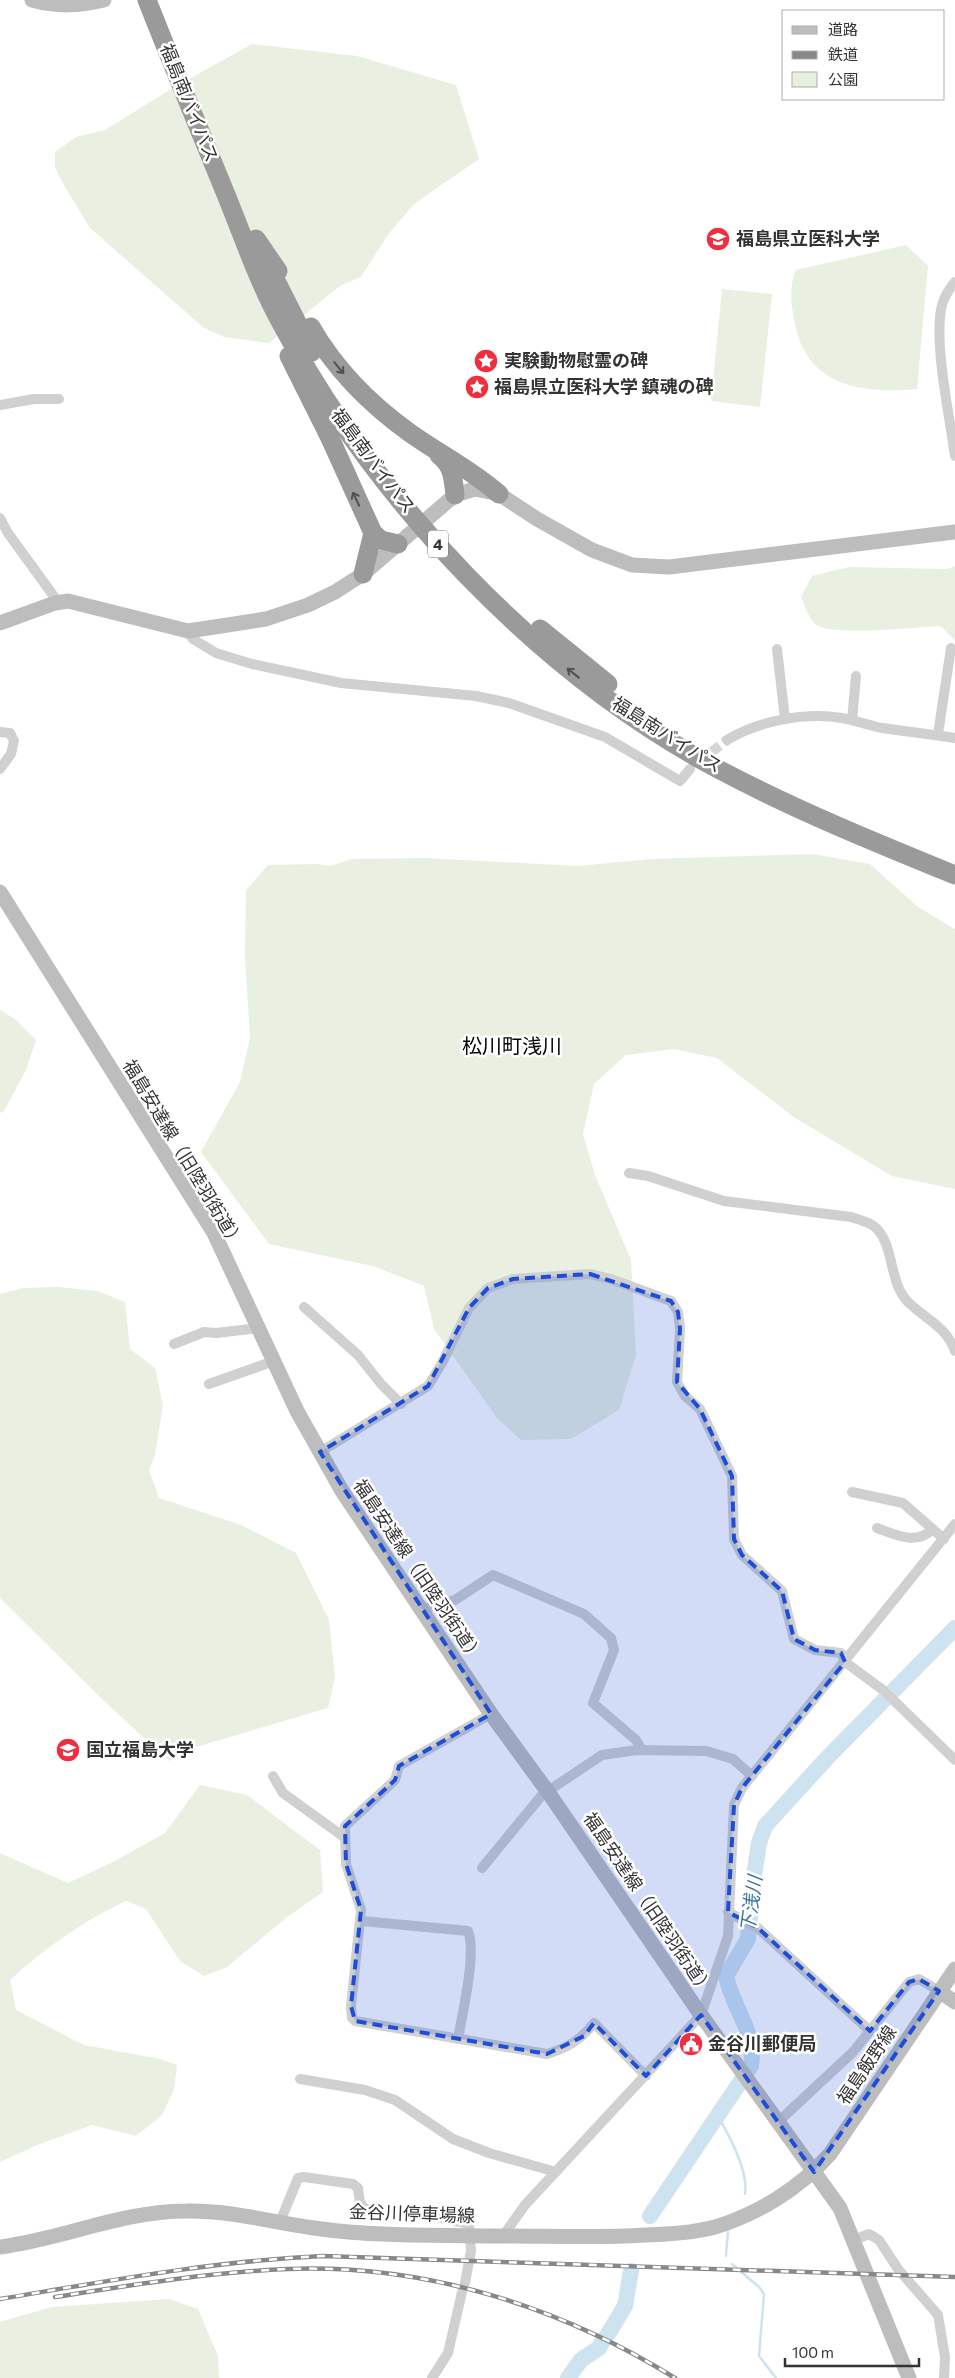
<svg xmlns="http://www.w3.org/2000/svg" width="955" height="2378" font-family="Commissioner,'Noto Sans JP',sans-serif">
<rect width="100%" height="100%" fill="#fff"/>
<g fill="#e9f0e1">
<polygon points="252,44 357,56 456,85 479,159 414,204 387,236 361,277 340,286 269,343 224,337 204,328 90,228 61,180 55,167 55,152 76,137 105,130 171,89"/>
<path d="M906,245L928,266L917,389C859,394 805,386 794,319C791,304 789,285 796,270Z"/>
<polygon points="722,289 772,294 760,407 711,401"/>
<path d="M955,566V641L941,626C917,627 831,637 815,624C808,617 805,606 801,597L812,576L849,567L947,569Z"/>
<polygon points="813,854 870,864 918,907 955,929 955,1189 892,1176 795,1118 717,1058 674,1049 626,1055 594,1084 583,1134 595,1175 631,1260 636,1355 619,1410 571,1439 521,1440 497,1418 434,1329 424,1286 373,1266 269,1244 201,1152 240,1082 250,1038 245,956 246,890 268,865 317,864 330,866 352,859 425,858 578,866 651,859"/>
<polygon points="0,1010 15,1019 36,1040 26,1070 4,1111 0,1113"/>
<polygon points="57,1287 97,1291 125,1302 130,1349 155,1368 163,1405 155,1455 149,1470 159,1498 241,1525 296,1553 329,1620 335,1678 328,1708 196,1747 169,1761 103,1700 0,1598 0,1294 23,1288"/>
<path d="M200,1785L247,1795L320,1850L323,1892L287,1917L227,1967L204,1976L180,1961L146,1909L126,1901C83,1921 45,1948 10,1980L16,2010L84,2045L160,2059L177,2065L174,2089L162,2115L136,2136L92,2125L37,2145L0,2162V1853L68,1883L113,1862L165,1833Z"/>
<polygon points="169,2299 198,2309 218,2356 219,2378 0,2378 0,2322 51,2307"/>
</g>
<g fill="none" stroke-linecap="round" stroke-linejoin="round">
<g stroke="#cde3f0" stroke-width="2.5">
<path d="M718,2116C729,2135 749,2172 745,2194"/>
<polyline points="726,2256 728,2230"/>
<polyline points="732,2264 759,2287 764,2294 759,2356 776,2378"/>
</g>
<g stroke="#cde3f0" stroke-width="16">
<path d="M650,2216L751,2066C757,2033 732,2007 726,1976L748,1939L754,1876L759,1843L765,1826L828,1757L955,1628"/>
<polyline points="608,2334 625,2306 631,2271"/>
<polyline points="568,2378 581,2360 599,2348 604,2339"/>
</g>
<polyline stroke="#d6d6d6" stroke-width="10" stroke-dasharray="10 5" stroke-linecap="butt" points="700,761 727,740"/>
<g stroke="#d0d0d0" stroke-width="10">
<path d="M955,282C950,288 944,298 942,305C933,341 950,418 955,456"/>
<polyline points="0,405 34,399 59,399"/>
<polyline points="0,518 8,533 58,602"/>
<polyline points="188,631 193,639 216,653 252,664 341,683 476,696 509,703 605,737 680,781 690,769"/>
<polyline points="777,649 785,719"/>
<polyline points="852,720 856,676"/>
<polyline points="0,732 10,733 14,741 11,754 0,769"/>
<polyline points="938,734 951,648"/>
<path d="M727,740C758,721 804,712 842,718C855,720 869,726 883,728C907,732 931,734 955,738"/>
<path d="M629,1173L648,1176L724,1201L851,1217C859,1220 869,1222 875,1227C894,1243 889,1282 907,1301C925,1319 946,1326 955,1351"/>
<polyline points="304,1307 358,1355 381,1384 401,1404"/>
<polyline points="174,1344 204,1332 216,1333 259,1328"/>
<polyline points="209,1384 274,1361"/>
<polyline points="320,1452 428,1386 442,1363 469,1308 488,1288 513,1279 590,1274 611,1279 671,1301 678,1312 680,1329 677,1382 685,1396 700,1409 732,1476 734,1539 742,1555 782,1591 794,1639 815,1650 841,1653 845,1662 883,1690 955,1760"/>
<polyline points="852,1492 903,1503 944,1539"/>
<path d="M877,1528C896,1535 915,1545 932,1530"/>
<polyline points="420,1610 455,1600 493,1575 584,1614 611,1638 614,1650 593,1703 636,1740 642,1750"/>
<path d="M491,1714L399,1766L395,1780L345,1826L346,1864L361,1910L351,2006L352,2018L355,2021L547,2054C567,2048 581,2040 594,2023L646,2076"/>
<polyline points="273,1776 283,1793 344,1837"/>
<polyline points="482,1868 542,1795 602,1755 637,1750 706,1751 733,1759 752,1776"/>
<polyline points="728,1912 758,1928 870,2031"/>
<path d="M362,1921L468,1931C477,1952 462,2015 458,2039"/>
<polyline points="300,2079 365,2090 395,2100 453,2139 489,2153 556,2172"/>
<polyline points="778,2122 853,2052 909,1982 919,1979 939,1991"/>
<polyline points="280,2222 298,2178 304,2177 353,2184 358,2188 360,2203 365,2209 429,2215 469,2224 471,2251 465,2283"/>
<polyline points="503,2236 525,2205 701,2015 728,1936 734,1805 742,1788 955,1524"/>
<polyline points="854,2240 869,2234 879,2240 898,2269 938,2315 945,2357 944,2378"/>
<polyline points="432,2378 448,2353 462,2292"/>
</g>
<g stroke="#bdbdbd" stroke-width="15">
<path d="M32,0C57,7 78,6 104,0"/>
<polyline points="0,623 55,603 68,601 188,631 266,619 308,605 335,592 363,574 455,495 475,489 499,494 537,519 592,550 632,565 669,567 955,532"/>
<polyline points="0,892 214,1233 297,1411 342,1491 491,1714 548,1792 701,2015 840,2208 909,2378"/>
<polyline points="939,1991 955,2002"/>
<path d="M0,2247C63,2239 122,2211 186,2211C229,2210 271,2222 314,2228C376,2237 441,2235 504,2236C551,2236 599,2238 646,2235C670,2234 692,2233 715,2227C758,2214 800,2188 830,2154L955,1969"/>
</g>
<g stroke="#9a9a9a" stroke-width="19">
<path d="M147,0C173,66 200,131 227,197C244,239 259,283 281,323C376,501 538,672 716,768C793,809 874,842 955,875"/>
<polyline points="256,239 278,271"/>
<polyline points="267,263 312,352"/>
<path d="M311,327C335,369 371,405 410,433C441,455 470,469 499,494"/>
<polyline points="289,356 330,438 373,533 381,540 398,544"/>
<path d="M439,455C453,466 453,478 455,495"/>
<polyline points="363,574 373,533"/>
<polyline points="540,629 608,684"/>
</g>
<g stroke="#888" stroke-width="4.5">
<g id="rail">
<path d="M55,2297C132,2285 210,2272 288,2269C425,2264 559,2306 675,2378"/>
<path d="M0,2299C108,2281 214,2261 323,2256L955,2277"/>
</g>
</g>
<use href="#rail" stroke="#fff" stroke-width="2.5" stroke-dasharray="8" stroke-linecap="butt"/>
</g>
<defs><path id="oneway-shaft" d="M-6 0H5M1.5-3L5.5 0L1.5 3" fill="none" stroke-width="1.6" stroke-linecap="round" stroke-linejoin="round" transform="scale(1.25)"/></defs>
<g stroke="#525252">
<use href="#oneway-shaft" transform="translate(339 368) rotate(51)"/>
<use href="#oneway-shaft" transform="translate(356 499) rotate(-115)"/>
<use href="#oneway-shaft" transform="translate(573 673) rotate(-142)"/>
</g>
<path fill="#1d4ed8" fill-opacity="0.2" stroke="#1d4ed8" stroke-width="4" stroke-dasharray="10 6" stroke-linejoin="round" d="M590,1274L671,1301L678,1312L680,1329L677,1382L700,1409L732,1476L734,1539L742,1555L782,1591L794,1639L815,1650L841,1653L845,1662L742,1788L734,1805L728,1912L758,1928L870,2031L909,1982L919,1979L939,1991L814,2172L701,2015L646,2076L594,2023L584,2036L547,2054L355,2021L351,2006L361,1910L346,1864L345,1826L395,1780L399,1766L491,1714L320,1452L428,1386L469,1308L488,1288L513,1279Z"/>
<defs>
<g id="university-disc" transform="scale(1.25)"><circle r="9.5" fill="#f12e40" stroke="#fff"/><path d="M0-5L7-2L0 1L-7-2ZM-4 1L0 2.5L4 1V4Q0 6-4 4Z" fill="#fff"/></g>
<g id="sight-disc" transform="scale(1.25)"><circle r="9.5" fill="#f12e40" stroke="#fff"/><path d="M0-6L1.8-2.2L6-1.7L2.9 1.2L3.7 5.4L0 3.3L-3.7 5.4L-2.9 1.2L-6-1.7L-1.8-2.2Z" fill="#fff"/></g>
<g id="civic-disc" transform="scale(1.25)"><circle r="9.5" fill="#f12e40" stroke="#fff"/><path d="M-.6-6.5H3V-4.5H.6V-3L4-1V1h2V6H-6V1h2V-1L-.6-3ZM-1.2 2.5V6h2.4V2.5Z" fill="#fff"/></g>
</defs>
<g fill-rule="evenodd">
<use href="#university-disc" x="718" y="239"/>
<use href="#sight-disc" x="486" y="361"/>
<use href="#sight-disc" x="477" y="387"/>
<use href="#university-disc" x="68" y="1750"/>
<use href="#civic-disc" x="691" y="2044"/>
</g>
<g text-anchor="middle" stroke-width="5" stroke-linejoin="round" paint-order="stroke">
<rect fill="#fff" stroke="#707070" stroke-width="1" x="428" y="530.5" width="20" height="27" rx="4"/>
<g font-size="16" font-weight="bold" fill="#333">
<text x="438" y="550">4</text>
</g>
<g font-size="18" fill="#333" stroke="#fff">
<text transform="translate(189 103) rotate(68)" y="6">福島南バイパス</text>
<text transform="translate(373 461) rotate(53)" y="6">福島南バイパス</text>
<text transform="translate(667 735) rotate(32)" y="6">福島南バイパス</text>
<text transform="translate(183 1154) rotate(59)" y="6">福島安達線（旧陸羽街道）</text>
<text transform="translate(418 1571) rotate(56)" y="6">福島安達線（旧陸羽街道）</text>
<text transform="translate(648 1904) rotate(56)" y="6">福島安達線（旧陸羽街道）</text>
<text transform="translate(867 2065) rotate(-56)" y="6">福島飯野線</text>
<text transform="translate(412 2214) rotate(2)" y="6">金谷川停車場線</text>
</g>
<g font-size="18" font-weight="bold" fill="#333" stroke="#fff" text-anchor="start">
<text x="736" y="245">福島県立医科大学</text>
<text x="504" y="367">実験動物慰霊の碑</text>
<text x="494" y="393">福島県立医科大学 鎮魂の碑</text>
<text x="86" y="1756">国立福島大学</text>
<text x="708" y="2050">金谷川郵便局</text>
</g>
<g font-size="19" font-style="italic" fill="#39789c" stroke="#fff">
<text transform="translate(751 1904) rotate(-82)" y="7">下浅川</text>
</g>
<g font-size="20" fill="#000" stroke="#fff">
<text x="512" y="1053">松川町浅川</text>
</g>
</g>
<rect x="782" y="10" width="162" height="90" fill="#ffffff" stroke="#adadad"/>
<rect x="792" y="26" width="25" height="8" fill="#bdbdbd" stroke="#adadad"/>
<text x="828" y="35" font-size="15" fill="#333333">道路</text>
<rect x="792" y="51" width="25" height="8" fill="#888888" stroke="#adadad"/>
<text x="828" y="60" font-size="15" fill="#333333">鉄道</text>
<rect x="792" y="72" width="25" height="15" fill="#e9f0e1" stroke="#adadad"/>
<text x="828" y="85" font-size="15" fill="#333333">公園</text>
<path d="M785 2358v8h134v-8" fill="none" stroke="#333333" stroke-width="2.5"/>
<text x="792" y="2358" font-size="15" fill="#333333" stroke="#ffffff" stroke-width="4" paint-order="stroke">100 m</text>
</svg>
